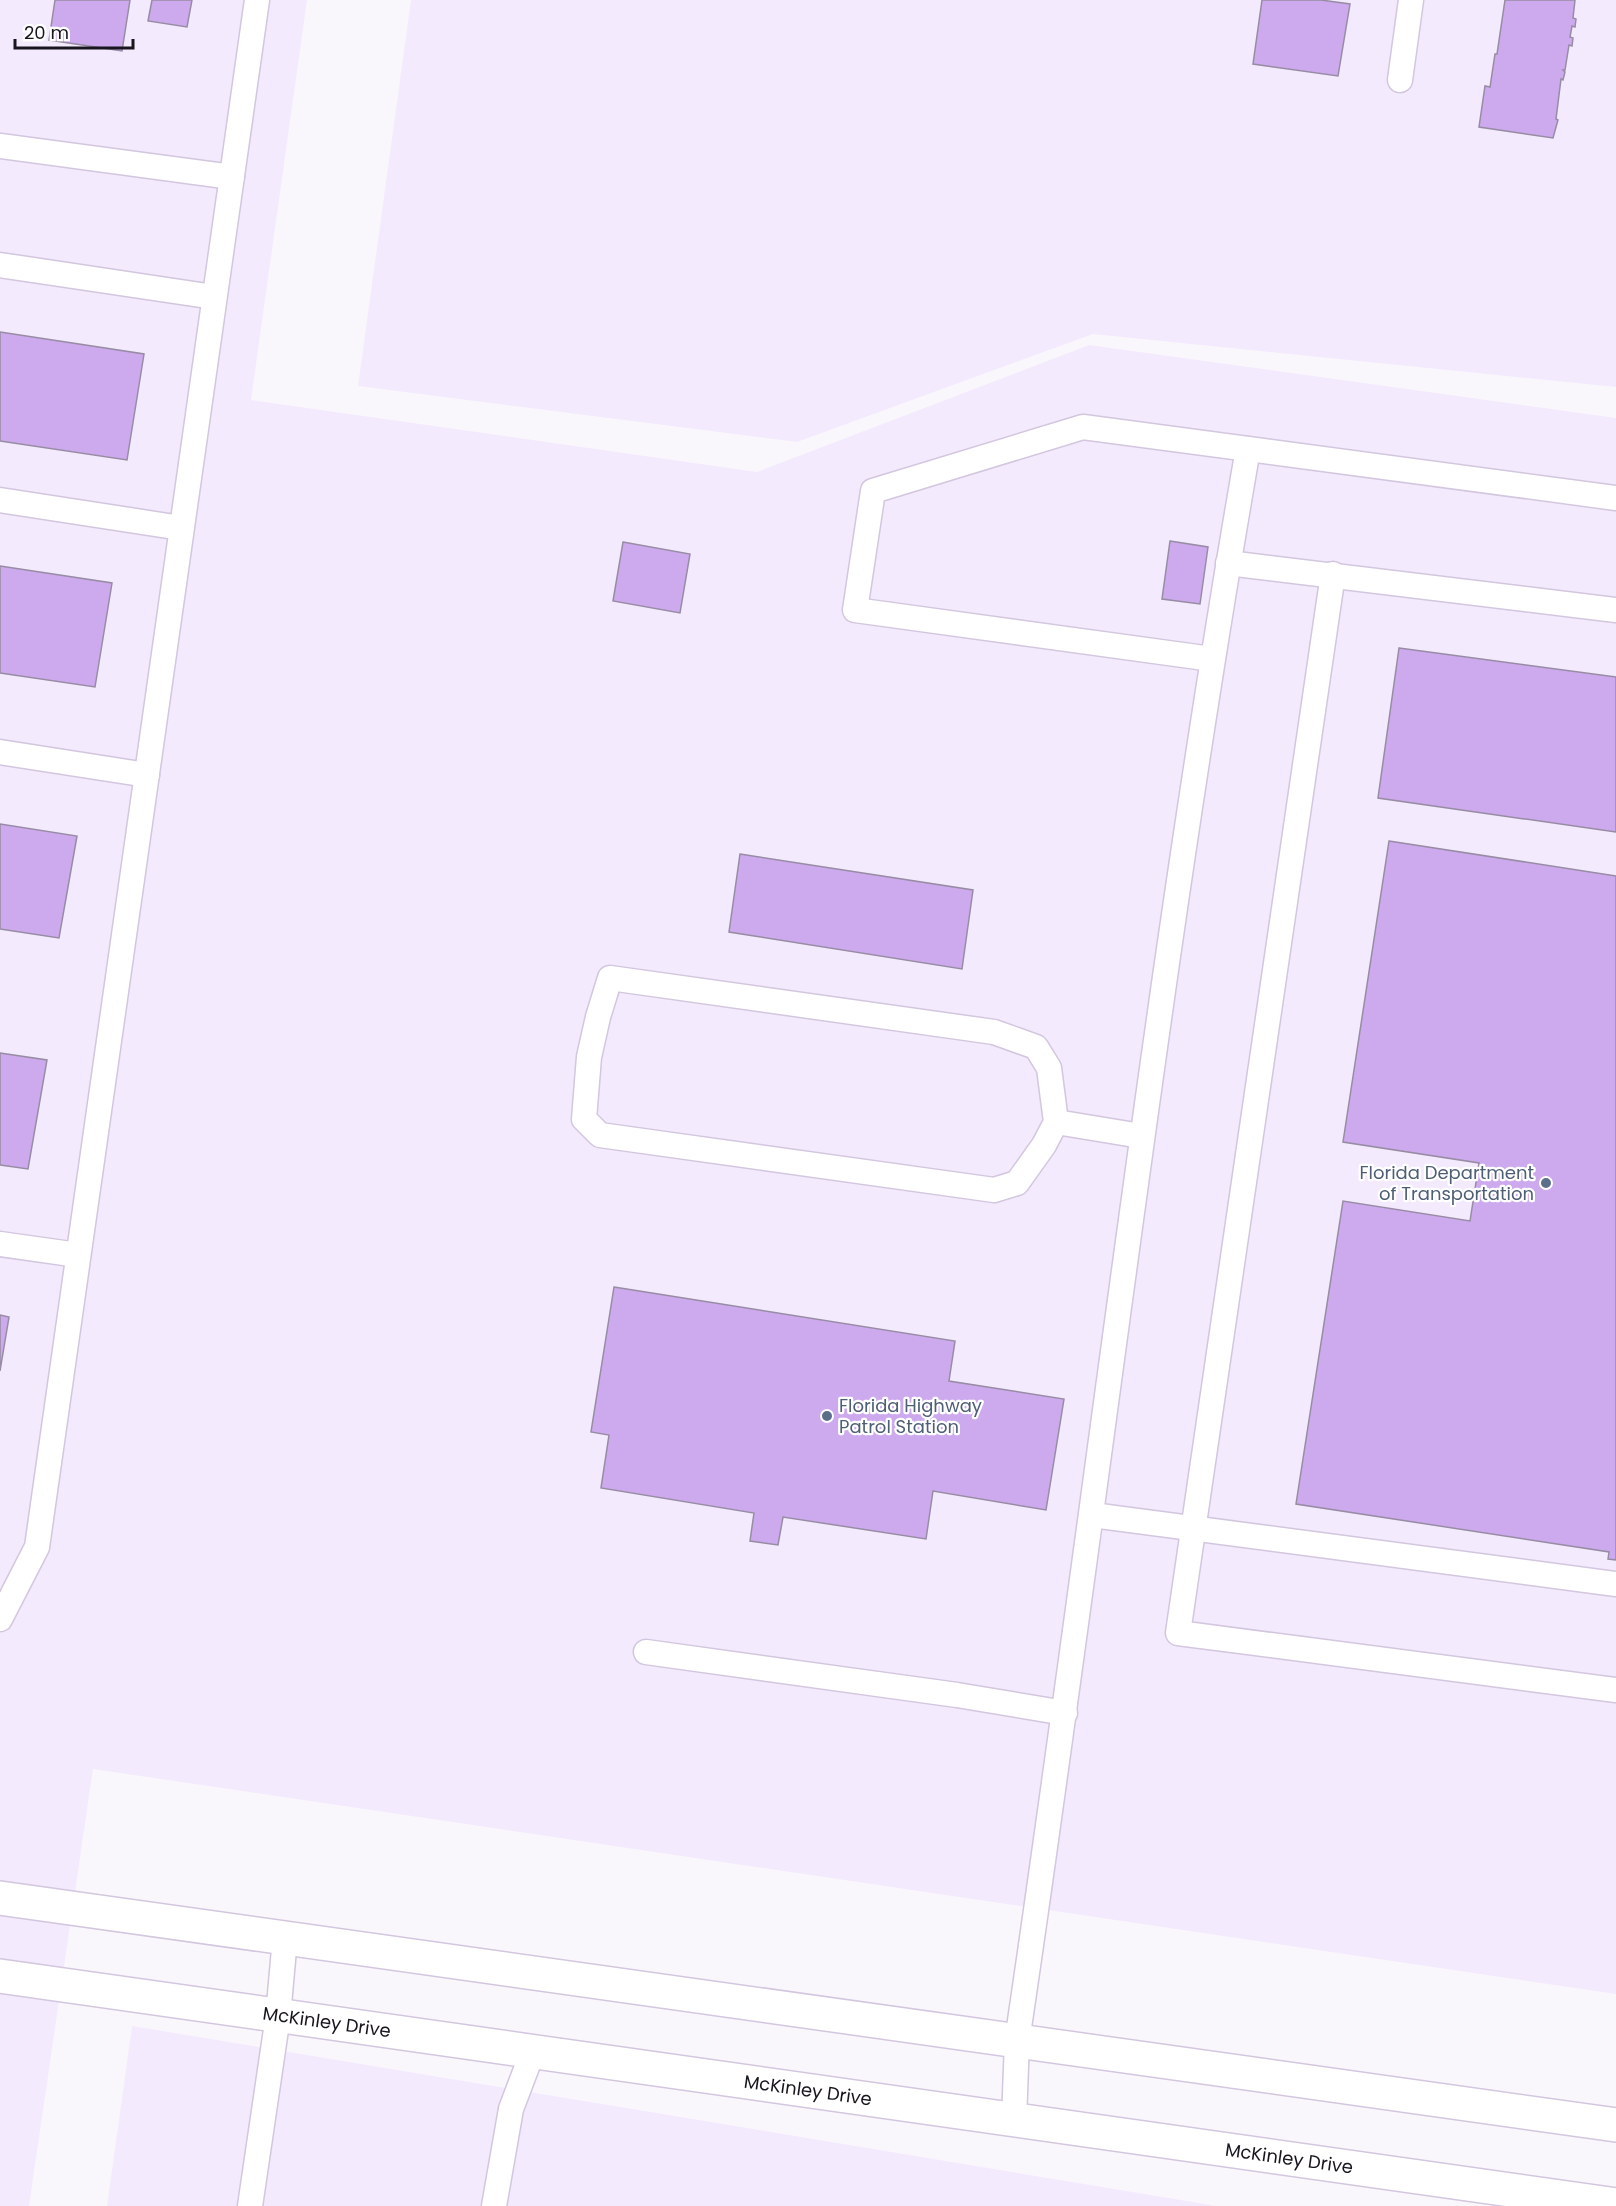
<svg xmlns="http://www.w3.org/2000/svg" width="1616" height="2206" font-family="Poppins,sans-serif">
<rect width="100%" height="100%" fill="#faf7fc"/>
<g fill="#f3eafd">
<polygon points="0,0 307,0 251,400 757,472 1089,345 1616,418 1616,1994 93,1769 29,2206 0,2206"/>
<polygon points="411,0 1616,0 1616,387 1093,334 797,442 358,386"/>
<polygon points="132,2026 1217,2206 107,2206"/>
</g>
<g fill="#cdaaee" stroke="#988ca4" stroke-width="1.5">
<polygon points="55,0 130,0 122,51 49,40"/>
<polygon points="152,0 192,0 187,27 148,21"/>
<polygon points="1262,0 1321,0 1350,4 1338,76 1253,64"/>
<polygon points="1505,0 1575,0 1573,18 1576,19 1575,27 1572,26 1570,37 1573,38 1572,46 1569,45 1565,70 1563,70 1565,72 1563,80 1561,79 1556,119 1558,120 1553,138 1479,127 1485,86 1490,87 1495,54 1497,54"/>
<polygon points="0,332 144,354 127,460 0,441"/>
<polygon points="1170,541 1208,547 1200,604 1162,599"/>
<polygon points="623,542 690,554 680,613 613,601"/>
<polygon points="0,566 112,583 95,687 0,673"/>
<polygon points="1399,648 1616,677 1616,832 1378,798"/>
<polygon points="0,824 77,836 59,938 0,929"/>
<polygon points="1389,841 1616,876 1616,1560 1608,1559 1609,1552 1296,1504 1343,1201 1470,1221 1479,1163 1343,1142"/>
<polygon points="740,854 973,890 962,969 729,932"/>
<polygon points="0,1053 47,1060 28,1169 0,1165"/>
<polygon points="614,1287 955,1341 949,1381 1064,1399 1046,1510 933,1491 926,1539 783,1517 778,1545 750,1541 754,1513 601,1488 609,1435 591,1432"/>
<polygon points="0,1315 9,1317 0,1371"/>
</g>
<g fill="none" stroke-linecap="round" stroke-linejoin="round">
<g stroke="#d3c6df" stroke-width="27">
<g id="lane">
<polyline points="1400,80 1411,0"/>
<polyline points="0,146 232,177"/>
<polyline points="0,265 214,297"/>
<polyline points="0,500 181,528"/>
<polyline points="1228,563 1616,610"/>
<polyline points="1333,574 1178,1633 1616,1690"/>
<polyline points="1212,659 855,610 873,491 1083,427 1616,498"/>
<polyline points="0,752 147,775"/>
<polygon points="610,978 994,1032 1036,1047 1049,1068 1056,1122 1044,1145 1017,1183 994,1190 600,1135 584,1119 589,1057 598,1017"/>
<polyline points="1056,1122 1141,1136"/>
<polyline points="0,1244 78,1255"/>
<polyline points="1092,1515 1616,1584"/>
<polyline points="0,1619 37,1547 257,0"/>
<polyline points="646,1652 957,1695 1065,1713"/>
<path d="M1014,2120L1017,2041C1096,1510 1156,977 1248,449"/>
<polyline points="250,2206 278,2016 285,1938"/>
<polyline points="494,2206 511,2109 533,2051"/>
</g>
</g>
<g stroke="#d3c6df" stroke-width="36">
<g id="secondary">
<polyline points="0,1898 1616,2125"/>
<path id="s1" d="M0,1976L1616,2205"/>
</g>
</g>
<use href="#lane" stroke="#fff" stroke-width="24"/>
<use href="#secondary" stroke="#fff" stroke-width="33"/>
</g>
<g fill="#5c6f8a" stroke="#fff" stroke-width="2">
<circle cx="1546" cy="1183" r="6"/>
<circle cx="827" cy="1416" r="6"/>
</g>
<g text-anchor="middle" stroke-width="4.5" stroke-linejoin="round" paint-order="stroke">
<g font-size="18" fill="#4e5e75" stroke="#fff" text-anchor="end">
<text x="1534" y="1179">Florida Department<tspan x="1534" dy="21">of Transportation</tspan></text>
<text x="839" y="1412" text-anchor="start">Florida Highway<tspan x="839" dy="21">Patrol Station</tspan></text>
</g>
<g font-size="18" fill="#19151e" stroke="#fff">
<text dy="6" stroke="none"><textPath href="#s1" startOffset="330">McKinley Drive</textPath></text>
<text dy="6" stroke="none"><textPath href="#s1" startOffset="816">McKinley Drive</textPath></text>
<text dy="6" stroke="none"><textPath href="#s1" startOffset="1302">McKinley Drive</textPath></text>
</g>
</g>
<path d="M15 39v9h118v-9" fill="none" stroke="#19151e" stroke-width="3"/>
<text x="24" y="39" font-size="18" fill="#19151e" stroke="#ffffff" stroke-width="4.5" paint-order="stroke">20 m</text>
</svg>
